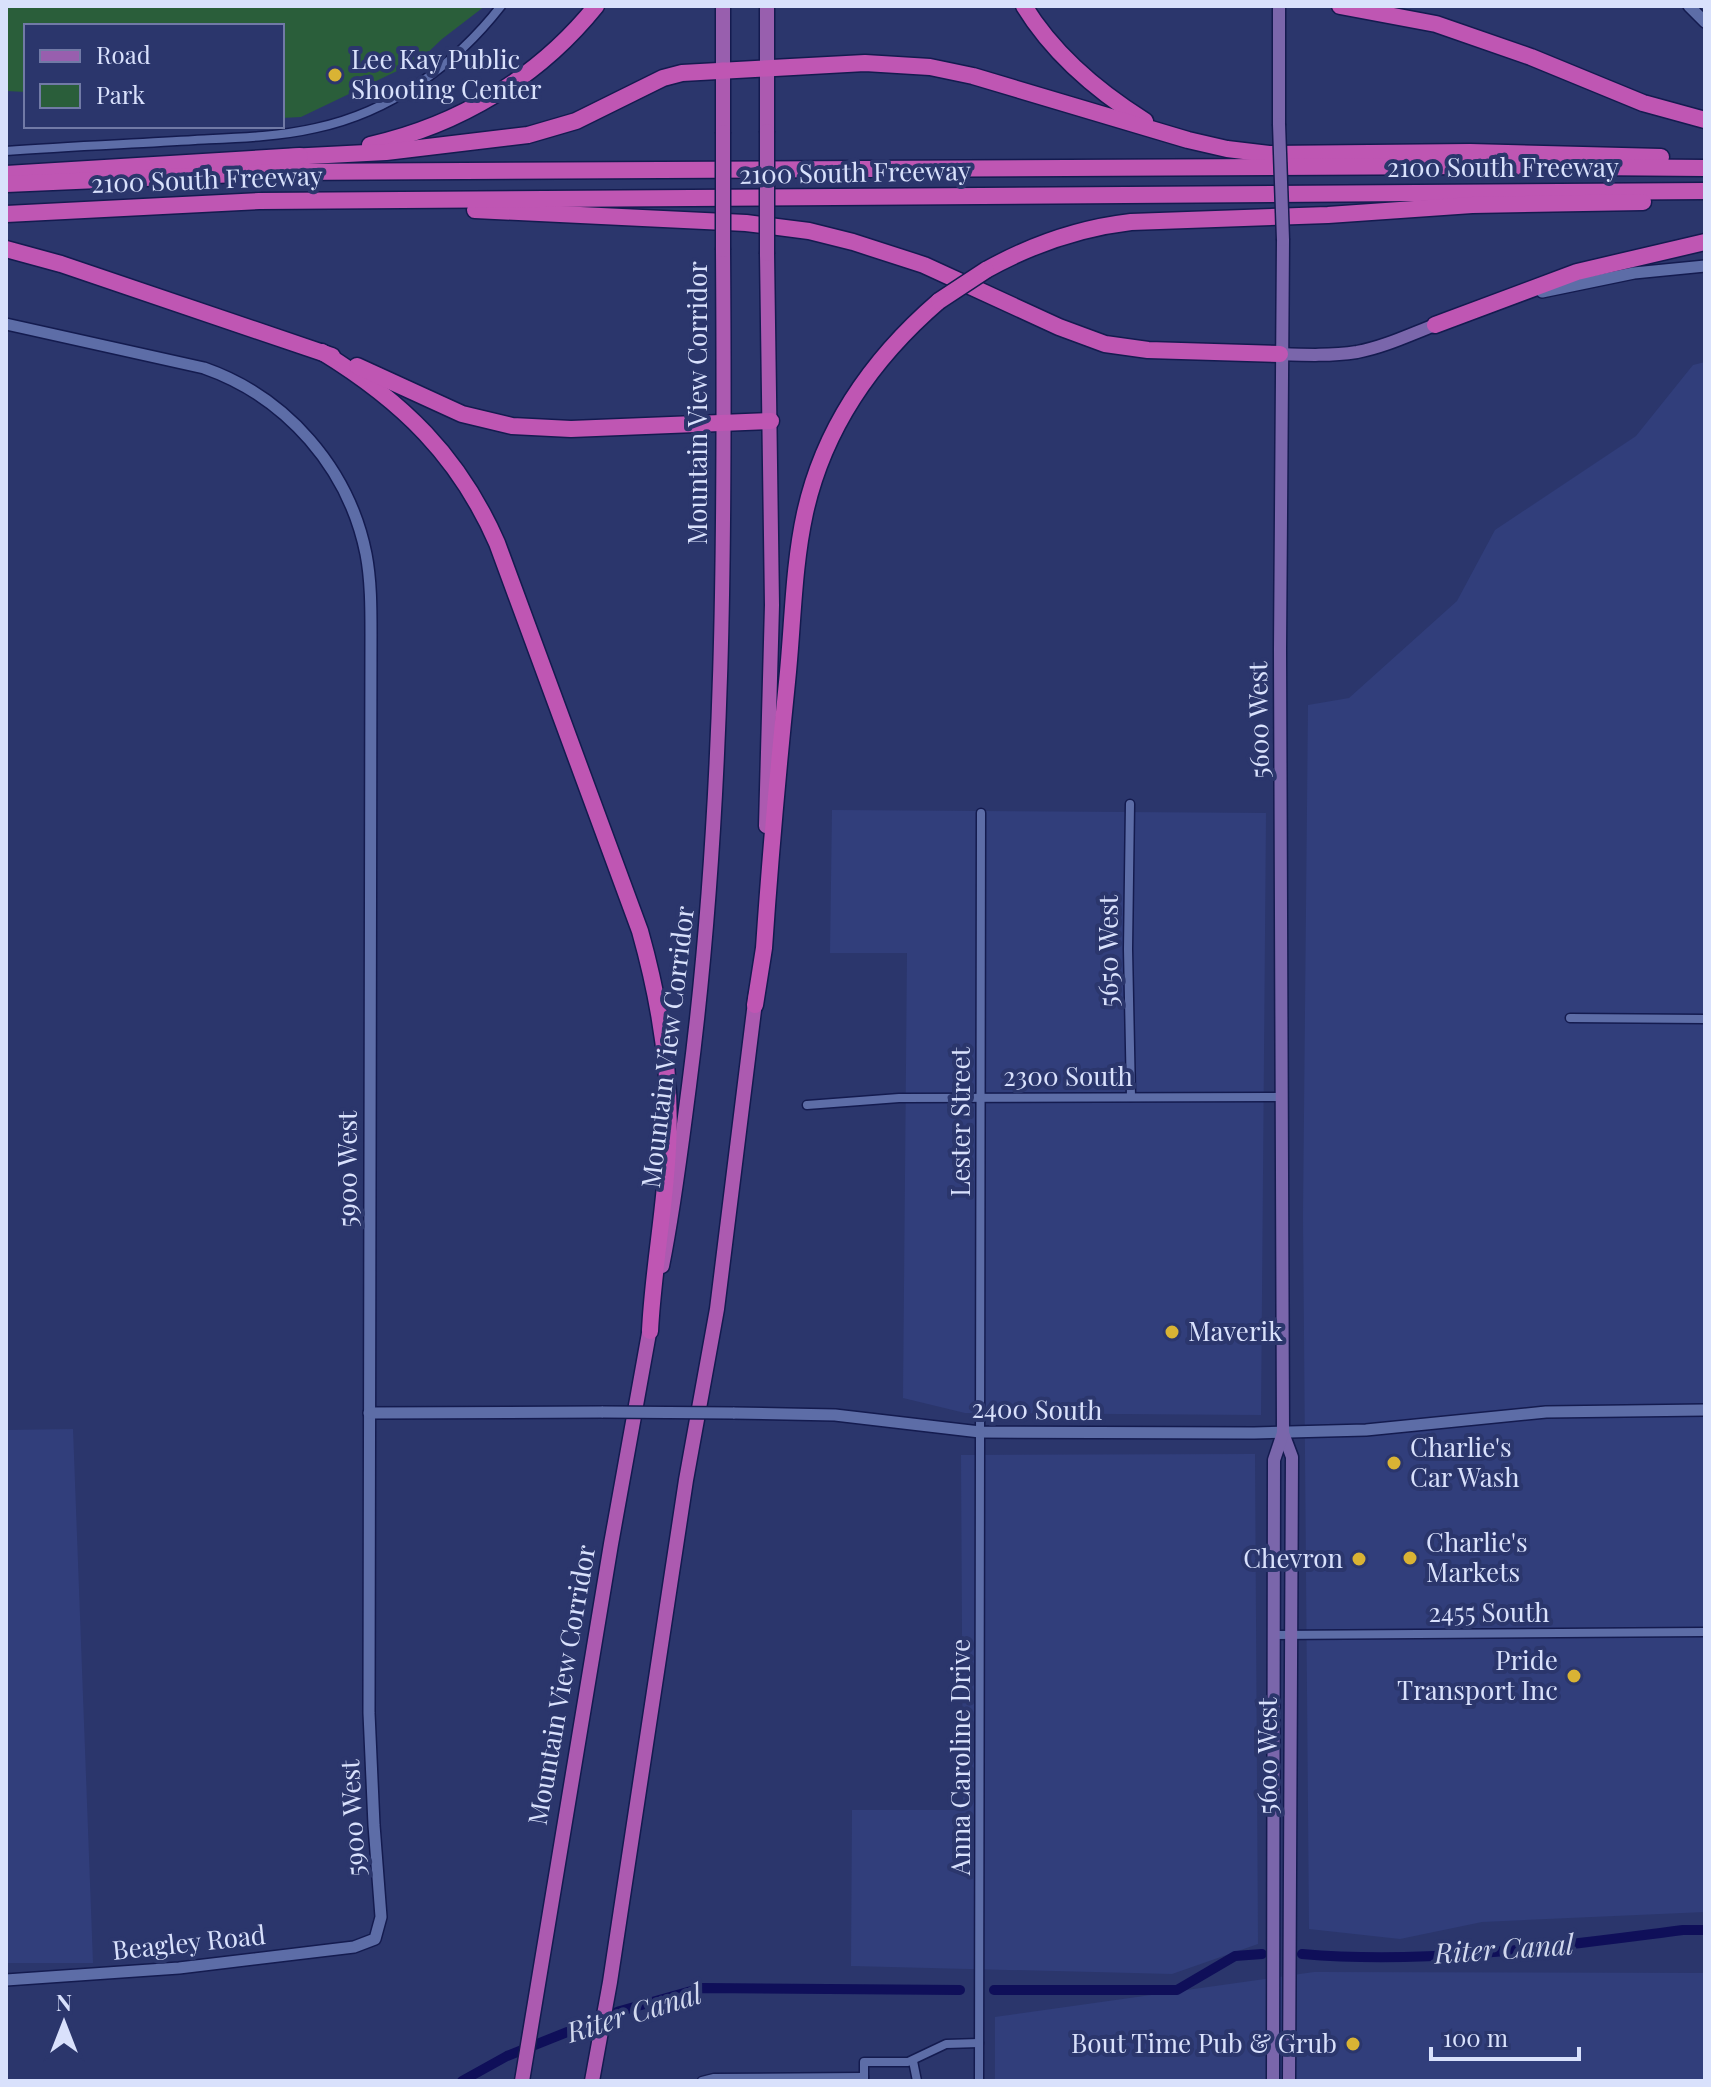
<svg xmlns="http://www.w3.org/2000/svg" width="1711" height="2087" font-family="'Playfair Display',serif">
<rect width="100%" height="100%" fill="#2b366c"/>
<g fill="#313e7b">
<polygon points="1705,362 1705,1912 1482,1922 1400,1939 1309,1929 1303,1216 1308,705 1349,698 1457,601 1495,530 1636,436 1693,365"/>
<polygon points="832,810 1266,813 1261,1415 965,1413 903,1398 907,953 830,953"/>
<polygon points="73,1429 93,1963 6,1963 6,1430"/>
<polygon points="1255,1454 1258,1944 1172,1974 851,1966 852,1810 963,1810 961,1455"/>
<polygon points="1314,1972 1705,1973 1705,2081 995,2081 995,2017"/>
</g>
<polygon fill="#2a5e3a" points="6,6 485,6 442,39 420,60 301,117 282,118 282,26 26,26 26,92 6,91"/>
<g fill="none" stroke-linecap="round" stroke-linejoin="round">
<g stroke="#0f0f59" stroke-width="10">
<path d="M1302,1954C1430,1965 1557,1946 1683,1930H1705"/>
<polyline points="994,1990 1177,1990 1235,1956 1262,1954"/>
<polyline points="462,2081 507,2056 620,2011 702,1988 960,1990"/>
</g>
<g stroke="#141b4f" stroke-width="11">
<g id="minor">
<path d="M6,151C69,146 132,144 195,140C236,138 277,137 316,128C391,112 455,65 501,6"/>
<polyline points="1130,804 1128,949 1131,1097"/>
<polyline points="1570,1018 1705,1019"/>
<polyline points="807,1105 899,1098 1282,1097"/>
<polyline points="1274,1635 1705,1632"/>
<polyline points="913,2061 917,2081"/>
<polyline points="702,2081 714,2078 864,2077"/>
<polyline points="864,2081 864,2062 908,2062 946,2044 979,2043"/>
<polyline points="979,2081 981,813"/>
</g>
</g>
<g stroke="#141b4f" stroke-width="14">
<g id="tertiary">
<polyline points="1689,6 1705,22"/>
<polyline points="1542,292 1634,273 1705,266"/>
<path d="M6,324L204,368C287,397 349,469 366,554C371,580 371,608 371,634L369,1713L374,1825L381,1917L375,1939L354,1947L179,1968L6,1980"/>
<polyline points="369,1413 603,1412"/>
<polyline points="733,1413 835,1415 980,1432 1254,1433 1366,1430 1546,1412 1705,1410"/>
</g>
</g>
<g stroke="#141b4f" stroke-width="15">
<g id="secondary">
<polyline points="1279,124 1279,6"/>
<path d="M1280,354C1306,355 1331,356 1357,352C1384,347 1409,335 1435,325"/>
<polyline points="1283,1433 1292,1457 1289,2081"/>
<polyline points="1273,2081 1274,1460 1283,1433 1280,650 1283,240"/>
</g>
</g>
<g stroke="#141b4f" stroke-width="17">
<g id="primary">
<polyline points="723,6 723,69"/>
<polyline points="767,68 767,6"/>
</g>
</g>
<g stroke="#141b4f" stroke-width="17">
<g id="trunk">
<polyline points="767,68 767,131"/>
<polyline points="723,69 723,132"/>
<polyline points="766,826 772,605 767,254"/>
<path d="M662,1266C674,1207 681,1147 689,1086C725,809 725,530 723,250"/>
<polyline points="522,2081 611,1544 651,1322"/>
<polyline points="592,2081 610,1982 686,1480 717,1309 756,994"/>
</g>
</g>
<g stroke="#141b4f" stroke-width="19">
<g id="motorway">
<path d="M1024,6C1054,55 1097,91 1145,121"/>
<polyline points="1340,6 1436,24 1531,57 1643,103 1705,120"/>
<path d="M370,145C459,125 539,77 596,6"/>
<polyline points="289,157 386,152 528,135 576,121 663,78 682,73 865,63 930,67 973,76 1188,140 1227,149 1269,154 1470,152 1661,157"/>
<polyline points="6,174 300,156"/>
<polyline points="6,184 283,172 1476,166 1705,168"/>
<polyline points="475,210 746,223 809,231 853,242 924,265 1059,327 1105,344 1148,350 1280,354"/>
<polyline points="6,214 259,201 1705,191"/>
<polyline points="6,249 61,264 332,356"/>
<path d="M986,270C1031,245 1079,228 1131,222L1328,215L1472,205L1643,202"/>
<polyline points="1435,325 1577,272 1705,242"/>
<path d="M322,352C402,401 459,456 497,543L640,931C660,1002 672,1075 668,1148C665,1210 653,1270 650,1331"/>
<polyline points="357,366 462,414 512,426 571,429 771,421"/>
<path d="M755,1005L764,948C770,859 778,770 787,682C793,625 793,568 805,513C824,427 874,357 939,301"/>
</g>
</g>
<use href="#minor" stroke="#5d6da7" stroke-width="8"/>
<use href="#tertiary" stroke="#5d6da7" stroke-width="11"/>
<use href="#secondary" stroke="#7a66ab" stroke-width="12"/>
<use href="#primary" stroke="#985fae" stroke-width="14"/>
<use href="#trunk" stroke="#ac5ab0" stroke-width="14"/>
<use href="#motorway" stroke="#bf56b3" stroke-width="16"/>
<g stroke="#141b4f" stroke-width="14" stroke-linecap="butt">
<polyline id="tertiary-bridge" points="603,1412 733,1413"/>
</g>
<g stroke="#141b4f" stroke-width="15" stroke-linecap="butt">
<polyline id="secondary-bridge" points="1279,124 1283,240"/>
</g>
<g stroke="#141b4f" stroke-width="17" stroke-linecap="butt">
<g id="trunk-bridge">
<polyline points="767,131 767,254"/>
<polyline points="723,250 723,132"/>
</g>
</g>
<g stroke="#141b4f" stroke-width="19" stroke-linecap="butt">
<polyline id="motorway-bridge" points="939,301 986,270"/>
</g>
<use href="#tertiary-bridge" stroke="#5d6da7" stroke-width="11"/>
<use href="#secondary-bridge" stroke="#7a66ab" stroke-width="12"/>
<use href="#trunk-bridge" stroke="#ac5ab0" stroke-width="14"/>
<use href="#motorway-bridge" stroke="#bf56b3" stroke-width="16"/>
</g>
<g fill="#d9b334" stroke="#2b366c" stroke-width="3">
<circle cx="335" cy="75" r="8"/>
<circle cx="1172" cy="1332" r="8"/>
<circle cx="1394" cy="1463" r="8"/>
<circle cx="1410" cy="1558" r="8"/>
<circle cx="1359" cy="1559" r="8"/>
<circle cx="1574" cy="1676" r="8"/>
<circle cx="1353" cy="2044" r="8"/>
</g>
<g text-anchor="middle" stroke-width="8" stroke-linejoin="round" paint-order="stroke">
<g font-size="26" fill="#d9e1fc" stroke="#2b366c" text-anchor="start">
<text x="351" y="69">Lee Kay Public<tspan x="351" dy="30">Shooting Center</tspan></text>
<text x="1188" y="1341">Maverik</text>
<text x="1410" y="1457">Charlie's<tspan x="1410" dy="30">Car Wash</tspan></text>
<text x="1426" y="1552">Charlie's<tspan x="1426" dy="30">Markets</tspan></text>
<text x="1343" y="1568" text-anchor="end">Chevron</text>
<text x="1558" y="1670" text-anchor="end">Pride<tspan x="1558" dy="30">Transport Inc</tspan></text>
<text x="1337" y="2053" text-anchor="end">Bout Time Pub &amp; Grub</text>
</g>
<g font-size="26" fill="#d9e1fc" stroke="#2b366c">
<text x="1503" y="177">2100 South Freeway</text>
<text transform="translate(855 173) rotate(-1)" y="9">2100 South Freeway</text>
<text transform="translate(207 180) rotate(-2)" y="9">2100 South Freeway</text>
<text transform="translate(698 403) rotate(-90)" y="9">Mountain View Corridor</text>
<text transform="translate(1259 720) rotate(-91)" y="9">5600 West</text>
<text transform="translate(1109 951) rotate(-90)" y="9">5650 West</text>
<text transform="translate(668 1047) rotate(-83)" y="9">Mountain View Corridor</text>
<text x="1068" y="1086">2300 South</text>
<text transform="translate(961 1122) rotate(-90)" y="9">Lester Street</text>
<text transform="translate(348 1169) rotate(-90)" y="9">5900 West</text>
<text transform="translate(1037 1410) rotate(1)" y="9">2400 South</text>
<text x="1489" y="1622">2455 South</text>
<text transform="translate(562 1685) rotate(-80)" y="9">Mountain View Corridor</text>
<text transform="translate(1268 1756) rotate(-90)" y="9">5600 West</text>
<text transform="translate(961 1757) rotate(-90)" y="9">Anna Caroline Drive</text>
<text transform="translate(353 1818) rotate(-93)" y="9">5900 West</text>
<text transform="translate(189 1943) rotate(-6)" y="9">Beagley Road</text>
</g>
<g font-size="28" font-style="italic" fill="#d1d8ee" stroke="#2b366c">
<text transform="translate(1504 1949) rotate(-4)" y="10">Riter Canal</text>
<text transform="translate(634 2013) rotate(-17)" y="10">Riter Canal</text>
</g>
</g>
<rect width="1711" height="2087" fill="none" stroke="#d9e1fc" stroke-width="16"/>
<rect x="24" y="24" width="260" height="104" fill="#2b366c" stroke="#717aa6" stroke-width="2"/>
<rect x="40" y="50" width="40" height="12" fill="#985fae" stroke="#717aa6" stroke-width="2"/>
<text x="96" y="64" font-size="24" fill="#d9e1fc">Road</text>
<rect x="40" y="84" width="40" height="24" fill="#2a5e3a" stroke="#717aa6" stroke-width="2"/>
<text x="96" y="104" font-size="24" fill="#d9e1fc">Park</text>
<g transform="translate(64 2023)" stroke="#2b366c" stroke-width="6" paint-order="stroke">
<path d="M0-6L14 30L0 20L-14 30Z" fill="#d9e1fc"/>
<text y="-12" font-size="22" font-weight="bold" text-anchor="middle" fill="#d9e1fc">N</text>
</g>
<path d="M1431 2047v12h148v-12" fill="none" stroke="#d9e1fc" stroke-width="4"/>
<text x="1443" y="2047" font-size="24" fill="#d9e1fc" stroke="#2b366c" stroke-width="6" paint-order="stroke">100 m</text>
</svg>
